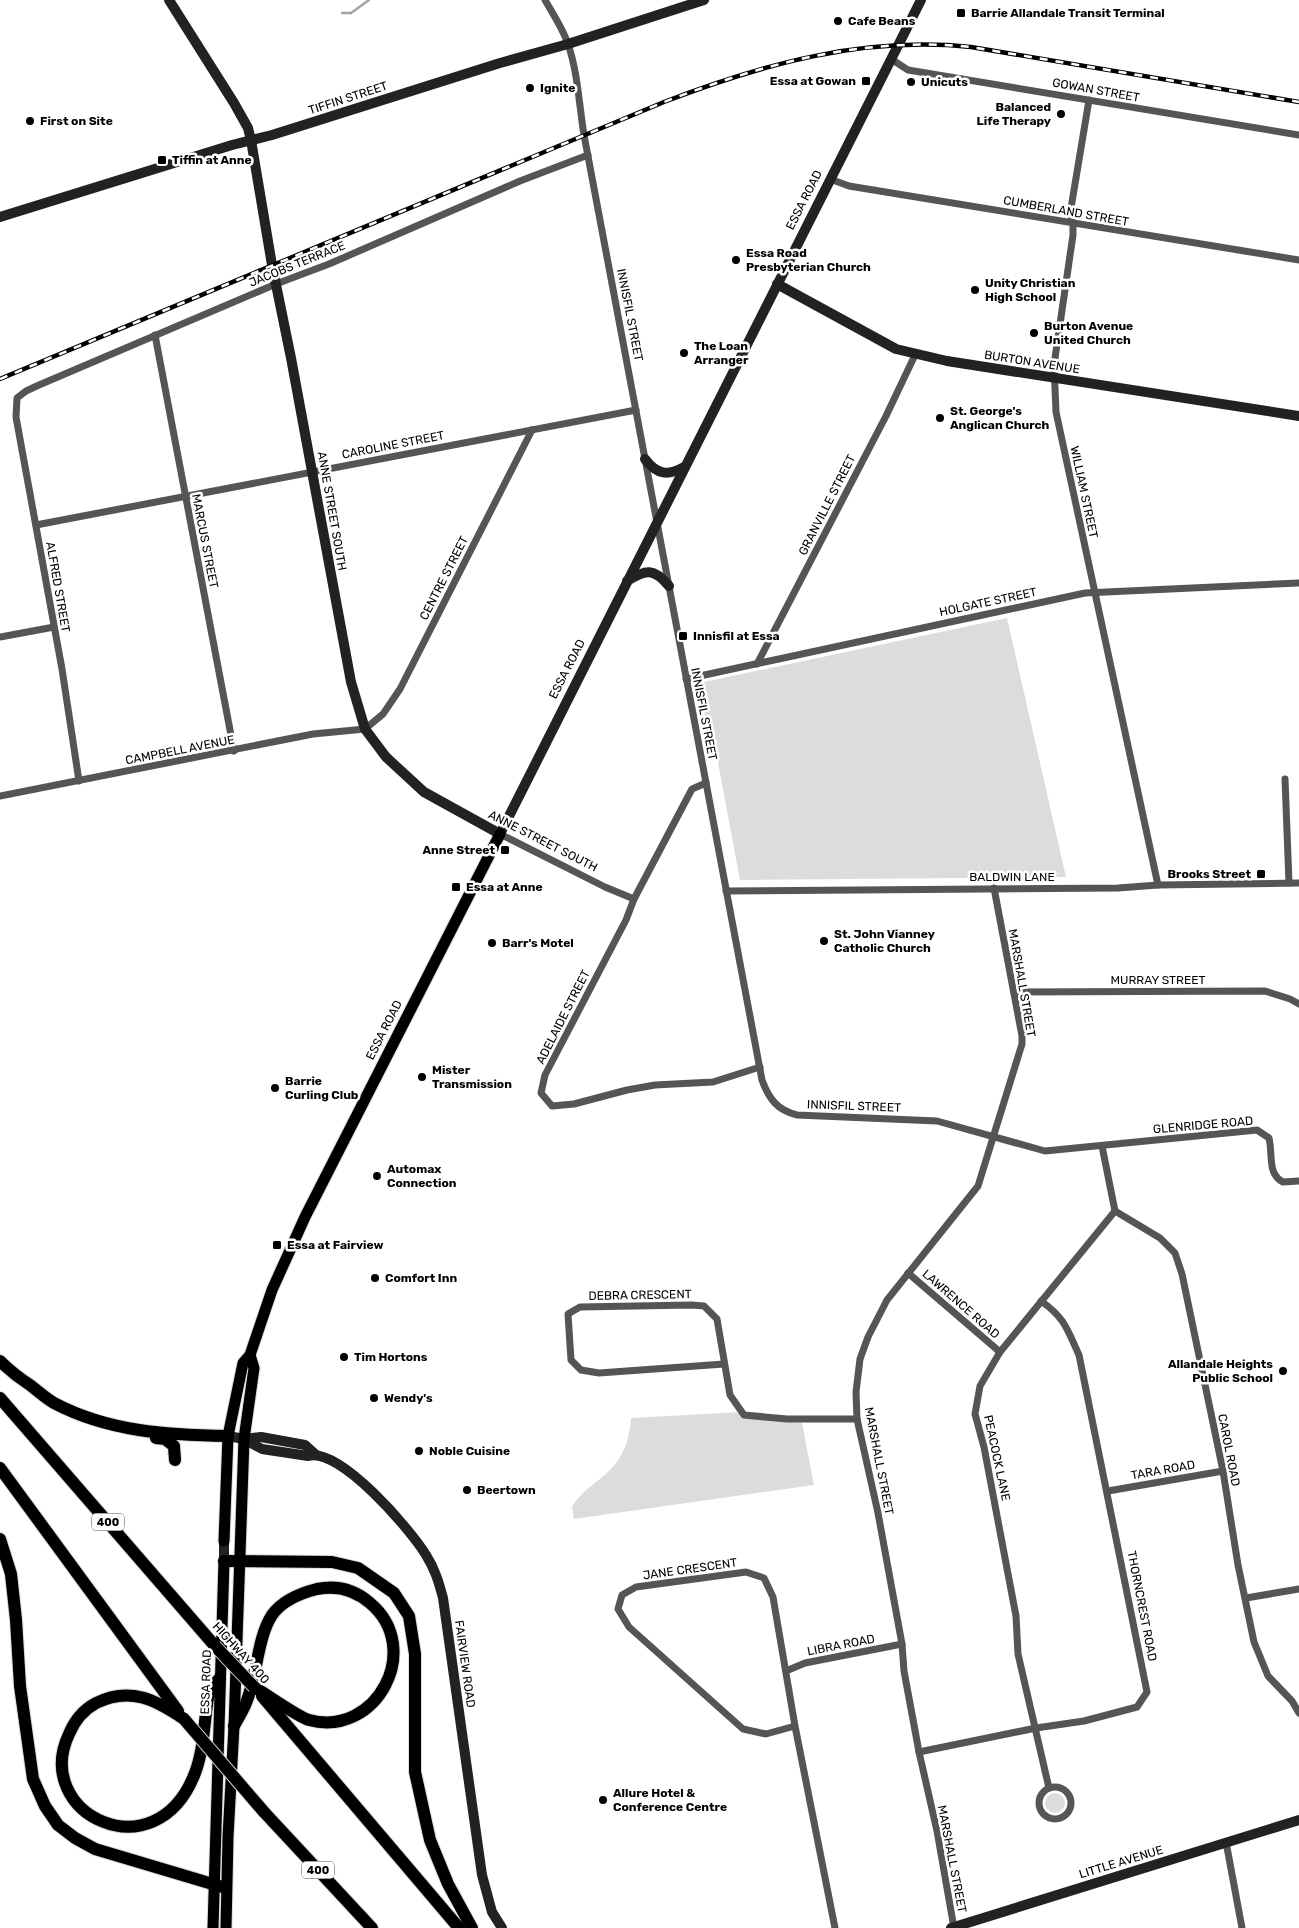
<svg xmlns="http://www.w3.org/2000/svg" width="1299" height="1928" font-family="Rubik,sans-serif">
<rect width="100%" height="100%" fill="#fff"/>
<g fill="#dcdcdc">
<polygon points="1007,618 1066,877 740,880 714,741 705,716 699,683"/>
<path d="M741,1412L802,1423L814,1485L574,1519L572,1507C583,1488 603,1480 616,1463C626,1450 630,1434 631,1418Z"/>
<circle cx="1055" cy="1803" r="10"/>
</g>
<g fill="none" stroke-linecap="round" stroke-linejoin="round">
<polyline stroke="#a3a3a3" stroke-width="2.5" points="342,13 351,13 369,0"/>
<g stroke="#dbdbdb" stroke-width="13">
<g id="primary">
<polyline points="224,1541 228,1436 243,1363 250,1355 272,1290 305,1217 500,834"/>
<polyline points="213,1928 224,1561"/>
<polyline points="226,1928 228,1837 234,1726 244,1439 254,1368 250,1355"/>
</g>
</g>
<g stroke="#dbdbdb" stroke-width="14">
<g id="highway">
<path d="M0,1361C9,1370 19,1378 30,1385C38,1391 45,1398 54,1403C109,1432 168,1435 228,1436"/>
<polyline points="0,1398 215,1646"/>
<polyline points="156,1438 165,1439 174,1446 175,1460"/>
<polyline points="0,1468 178,1711"/>
<polyline points="0,1539 11,1574 16,1620 20,1686 33,1779 45,1806 58,1825 75,1838 95,1849 226,1888"/>
<polyline points="224,1561 332,1562 358,1568 394,1593 409,1616 415,1654 415,1772 430,1840 448,1884 472,1928"/>
<polyline points="262,1696 459,1928"/>
<path d="M184,1719C156,1700 130,1686 96,1703C83,1710 74,1722 69,1734C31,1814 156,1875 195,1773C204,1750 204,1722 208,1698L212,1687L220,1678"/>
<path d="M234,1726C238,1718 243,1711 246,1703C257,1677 257,1638 272,1615C282,1601 301,1593 317,1589C337,1585 355,1590 370,1603C424,1648 377,1738 309,1720C298,1717 266,1694 254,1687"/>
<polyline points="264,1812 372,1928"/>
</g>
</g>
<g stroke="#555" stroke-width="7">
<path d="M545,0C553,14 563,29 568,44C578,73 579,105 584,135L762,1080C769,1099 777,1110 797,1115L937,1121L1045,1151L1257,1130L1269,1138C1273,1154 1267,1174 1283,1182L1299,1181"/>
<polyline points="891,59 908,70 1299,135"/>
<polyline points="1089,100 1070,214 1073,223 1073,235 1054,365 1056,412 1158,885"/>
<polyline points="830,179 849,186 1299,260"/>
<polyline points="155,335 234,751"/>
<polyline points="36,525 636,410"/>
<polyline points="0,637 54,627"/>
<polyline points="757,664 886,416 915,355"/>
<polyline points="686,679 1085,593 1299,583"/>
<polyline points="1285,779 1289,883"/>
<polyline points="79,781 62,669 16,417 17,398 26,391 39,385 276,284 329,264 520,181 588,155"/>
<polyline points="706,783 692,789 634,899 626,920 545,1075 541,1093 552,1106 574,1104 627,1090 655,1085 713,1082 760,1067"/>
<polyline points="0,796 313,734 365,729 383,714 400,689 532,430"/>
<polyline points="500,834 605,887 634,899"/>
<polyline points="726,891 1118,888 1158,885 1299,883"/>
<polyline points="1014,992 1265,991 1290,999 1299,1004"/>
<polyline points="1102,1146 1115,1211"/>
<polyline points="1115,1211 1160,1238 1175,1253 1182,1274 1223,1471 1238,1565 1254,1642 1268,1676 1292,1701 1299,1713"/>
<polyline points="908,1273 1000,1352"/>
<polyline points="724,1364 599,1373 581,1370 571,1360 568,1314 580,1307 692,1305 704,1306 717,1319 730,1395 744,1415 787,1419 857,1419"/>
<polyline points="1108,1491 1223,1471"/>
<polyline points="1246,1598 1299,1589"/>
<polyline points="786,1671 805,1663 902,1644"/>
<polyline points="795,1726 766,1734 743,1729 629,1627 618,1609 622,1595 636,1587 746,1572 764,1578 773,1597 795,1726 835,1928"/>
<path d="M919,1752L1036,1728L1084,1721L1137,1707L1147,1692L1079,1355C1067,1329 1065,1318 1041,1301"/>
<circle cx="1055" cy="1803" r="16"/>
<polyline points="1049,1788 1018,1654 1016,1616 984,1447 975,1414 980,1386 1000,1352 1115,1211"/>
<polyline points="1226,1842 1242,1928"/>
<polyline points="954,1928 937,1831 919,1752 904,1671 902,1644 878,1513 857,1419 856,1392 860,1359 868,1337 887,1300 978,1186 1022,1044 1022,1036 994,888"/>
</g>
<g stroke="#222" stroke-width="10">
<polyline points="169,0 234,103 248,128 251,140 272,265 291,358 351,682 365,729 386,757 424,792 500,834 921,0"/>
<polyline points="0,217 232,145 272,135 500,63 568,44 704,0"/>
<polyline points="777,284 896,349 947,361 1299,416"/>
<path d="M645,459C657,475 668,476 684,467"/>
<path d="M627,581C646,569 654,568 669,586"/>
<polyline points="228,1436 244,1439 261,1437 305,1445 315,1454"/>
<path d="M244,1439L262,1449L308,1456C339,1446 411,1530 426,1555C435,1569 439,1583 443,1598L482,1875L492,1912L502,1928"/>
<polyline points="224,1561 224,1541"/>
<polyline points="951,1928 1299,1820"/>
</g>
<use href="#primary" stroke="#000" stroke-width="11"/>
<use href="#highway" stroke="#000" stroke-width="12"/>
<g stroke="#000" stroke-width="4.5">
<path id="rail" d="M0,379L664,102C763,64 863,36 971,47L1299,102"/>
</g>
<use href="#rail" stroke="#fff" stroke-width="2.5" stroke-dasharray="8" stroke-linecap="butt"/>
<g stroke="#dbdbdb" stroke-width="14" stroke-linecap="butt">
<g id="highway-bridge">
<polyline points="215,1646 254,1687"/>
<polyline points="184,1719 264,1812"/>
</g>
</g>
<use href="#highway-bridge" stroke="#000" stroke-width="12"/>
</g>
<g fill="#000" stroke="#fff" stroke-width="2">
<rect x="956" y="8" width="10" height="10" rx="2.5"/>
<circle cx="838" cy="21" r="5"/>
<rect x="861" y="76" width="10" height="10" rx="2.5"/>
<circle cx="911" cy="82" r="5"/>
<circle cx="530" cy="88" r="5"/>
<circle cx="1061" cy="114" r="5"/>
<circle cx="30" cy="121" r="5"/>
<rect x="157" y="155" width="10" height="10" rx="2.5"/>
<circle cx="736" cy="260" r="5"/>
<circle cx="975" cy="290" r="5"/>
<circle cx="1034" cy="333" r="5"/>
<circle cx="684" cy="353" r="5"/>
<circle cx="940" cy="418" r="5"/>
<rect x="678" y="631" width="10" height="10" rx="2.5"/>
<rect x="500" y="845" width="10" height="10" rx="2.5"/>
<rect x="1256" y="869" width="10" height="10" rx="2.5"/>
<rect x="451" y="882" width="10" height="10" rx="2.5"/>
<circle cx="824" cy="941" r="5"/>
<circle cx="492" cy="943" r="5"/>
<circle cx="422" cy="1077" r="5"/>
<circle cx="275" cy="1088" r="5"/>
<circle cx="377" cy="1176" r="5"/>
<rect x="272" y="1240" width="10" height="10" rx="2.5"/>
<circle cx="375" cy="1278" r="5"/>
<circle cx="344" cy="1357" r="5"/>
<circle cx="1283" cy="1371" r="5"/>
<circle cx="374" cy="1398" r="5"/>
<circle cx="419" cy="1451" r="5"/>
<circle cx="467" cy="1490" r="5"/>
<circle cx="603" cy="1800" r="5"/>
</g>
<g text-anchor="middle" stroke-width="5" stroke-linejoin="round" paint-order="stroke">
<g fill="#fff" stroke="#4c4c4c" stroke-width="1">
<rect x="92" y="1513.5" width="32" height="17" rx="4"/>
<rect x="302" y="1861.5" width="32" height="17" rx="4"/>
</g>
<g font-size="11" font-weight="bold" fill="#000">
<text x="108" y="1526">400</text>
<text x="318" y="1874">400</text>
</g>
<g font-size="12" font-weight="bold" fill="#000" stroke="#fff" text-anchor="start">
<text x="971" y="17">Barrie Allandale Transit Terminal</text>
<text x="848" y="25">Cafe Beans</text>
<text x="856" y="85" text-anchor="end">Essa at Gowan</text>
<text x="921" y="86">Unicuts</text>
<text x="540" y="92">Ignite</text>
<text x="1051" y="111" text-anchor="end">Balanced<tspan x="1051" dy="14">Life Therapy</tspan></text>
<text x="40" y="125">First on Site</text>
<text x="172" y="164">Tiffin at Anne</text>
<text x="746" y="257">Essa Road<tspan x="746" dy="14">Presbyterian Church</tspan></text>
<text x="985" y="287">Unity Christian<tspan x="985" dy="14">High School</tspan></text>
<text x="1044" y="330">Burton Avenue<tspan x="1044" dy="14">United Church</tspan></text>
<text x="694" y="350">The Loan<tspan x="694" dy="14">Arranger</tspan></text>
<text x="950" y="415">St. George's<tspan x="950" dy="14">Anglican Church</tspan></text>
<text x="693" y="640">Innisfil at Essa</text>
<text x="495" y="854" text-anchor="end">Anne Street</text>
<text x="1251" y="878" text-anchor="end">Brooks Street</text>
<text x="466" y="891">Essa at Anne</text>
<text x="834" y="938">St. John Vianney<tspan x="834" dy="14">Catholic Church</tspan></text>
<text x="502" y="947">Barr's Motel</text>
<text x="432" y="1074">Mister<tspan x="432" dy="14">Transmission</tspan></text>
<text x="285" y="1085">Barrie<tspan x="285" dy="14">Curling Club</tspan></text>
<text x="387" y="1173">Automax<tspan x="387" dy="14">Connection</tspan></text>
<text x="287" y="1249">Essa at Fairview</text>
<text x="385" y="1282">Comfort Inn</text>
<text x="354" y="1361">Tim Hortons</text>
<text x="1273" y="1368" text-anchor="end">Allandale Heights<tspan x="1273" dy="14">Public School</tspan></text>
<text x="384" y="1402">Wendy's</text>
<text x="429" y="1455">Noble Cuisine</text>
<text x="477" y="1494">Beertown</text>
<text x="613" y="1797">Allure Hotel &amp;<tspan x="613" dy="14">Conference Centre</tspan></text>
</g>
<g font-size="12" fill="#000" stroke="#fff">
<text transform="translate(1096 90) rotate(10)" y="4">GOWAN STREET</text>
<text transform="translate(348 98) rotate(-18)" y="4">TIFFIN STREET</text>
<text transform="translate(804 200) rotate(-63)" y="4">ESSA ROAD</text>
<text transform="translate(1066 211) rotate(10)" y="4">CUMBERLAND STREET</text>
<text transform="translate(297 264) rotate(-22)" y="4">JACOBS TERRACE</text>
<text transform="translate(630 315) rotate(79)" y="4">INNISFIL STREET</text>
<text transform="translate(1032 362) rotate(9)" y="4">BURTON AVENUE</text>
<text transform="translate(393 445) rotate(-11)" y="4">CAROLINE STREET</text>
<text transform="translate(1084 492) rotate(78)" y="4">WILLIAM STREET</text>
<text transform="translate(827 505) rotate(-63)" y="4">GRANVILLE STREET</text>
<text transform="translate(332 511) rotate(80)" y="4">ANNE STREET SOUTH</text>
<text transform="translate(205 541) rotate(79)" y="4">MARCUS STREET</text>
<text transform="translate(444 578) rotate(-63)" y="4">CENTRE STREET</text>
<text transform="translate(58 587) rotate(80)" y="4">ALFRED STREET</text>
<text transform="translate(988 602) rotate(-12)" y="4">HOLGATE STREET</text>
<text transform="translate(567 669) rotate(-63)" y="4">ESSA ROAD</text>
<text transform="translate(704 714) rotate(79)" y="4">INNISFIL STREET</text>
<text transform="translate(180 750) rotate(-11)" y="4">CAMPBELL AVENUE</text>
<text transform="translate(543 841) rotate(27)" y="4">ANNE STREET SOUTH</text>
<text x="1012" y="881">BALDWIN LANE</text>
<text x="1158" y="984">MURRAY STREET</text>
<text transform="translate(1022 983) rotate(80)" y="4">MARSHALL STREET</text>
<text transform="translate(563 1017) rotate(-63)" y="4">ADELAIDE STREET</text>
<text transform="translate(384 1030) rotate(-63)" y="4">ESSA ROAD</text>
<text transform="translate(854 1106) rotate(2)" y="4">INNISFIL STREET</text>
<text transform="translate(1203 1125) rotate(-5)" y="4">GLENRIDGE ROAD</text>
<text transform="translate(640 1295) rotate(-1)" y="4">DEBRA CRESCENT</text>
<text transform="translate(961 1304) rotate(41)" y="4">LAWRENCE ROAD</text>
<text transform="translate(1229 1450) rotate(79)" y="4">CAROL ROAD</text>
<text transform="translate(997 1458) rotate(78)" y="4">PEACOCK LANE</text>
<text transform="translate(879 1461) rotate(79)" y="4">MARSHALL STREET</text>
<text transform="translate(1163 1470) rotate(-10)" y="4">TARA ROAD</text>
<text transform="translate(690 1569) rotate(-8)" y="4">JANE CRESCENT</text>
<text transform="translate(1142 1606) rotate(79)" y="4">THORNCREST ROAD</text>
<text transform="translate(841 1645) rotate(-11)" y="4">LIBRA ROAD</text>
<text transform="translate(241 1653) rotate(48)" y="4">HIGHWAY 400</text>
<text transform="translate(465 1664) rotate(82)" y="4">FAIRVIEW ROAD</text>
<text transform="translate(206 1682) rotate(-88)" y="4">ESSA ROAD</text>
<text transform="translate(952 1859) rotate(79)" y="4">MARSHALL STREET</text>
<text transform="translate(1121 1862) rotate(-17)" y="4">LITTLE AVENUE</text>
</g>
</g>
</svg>
